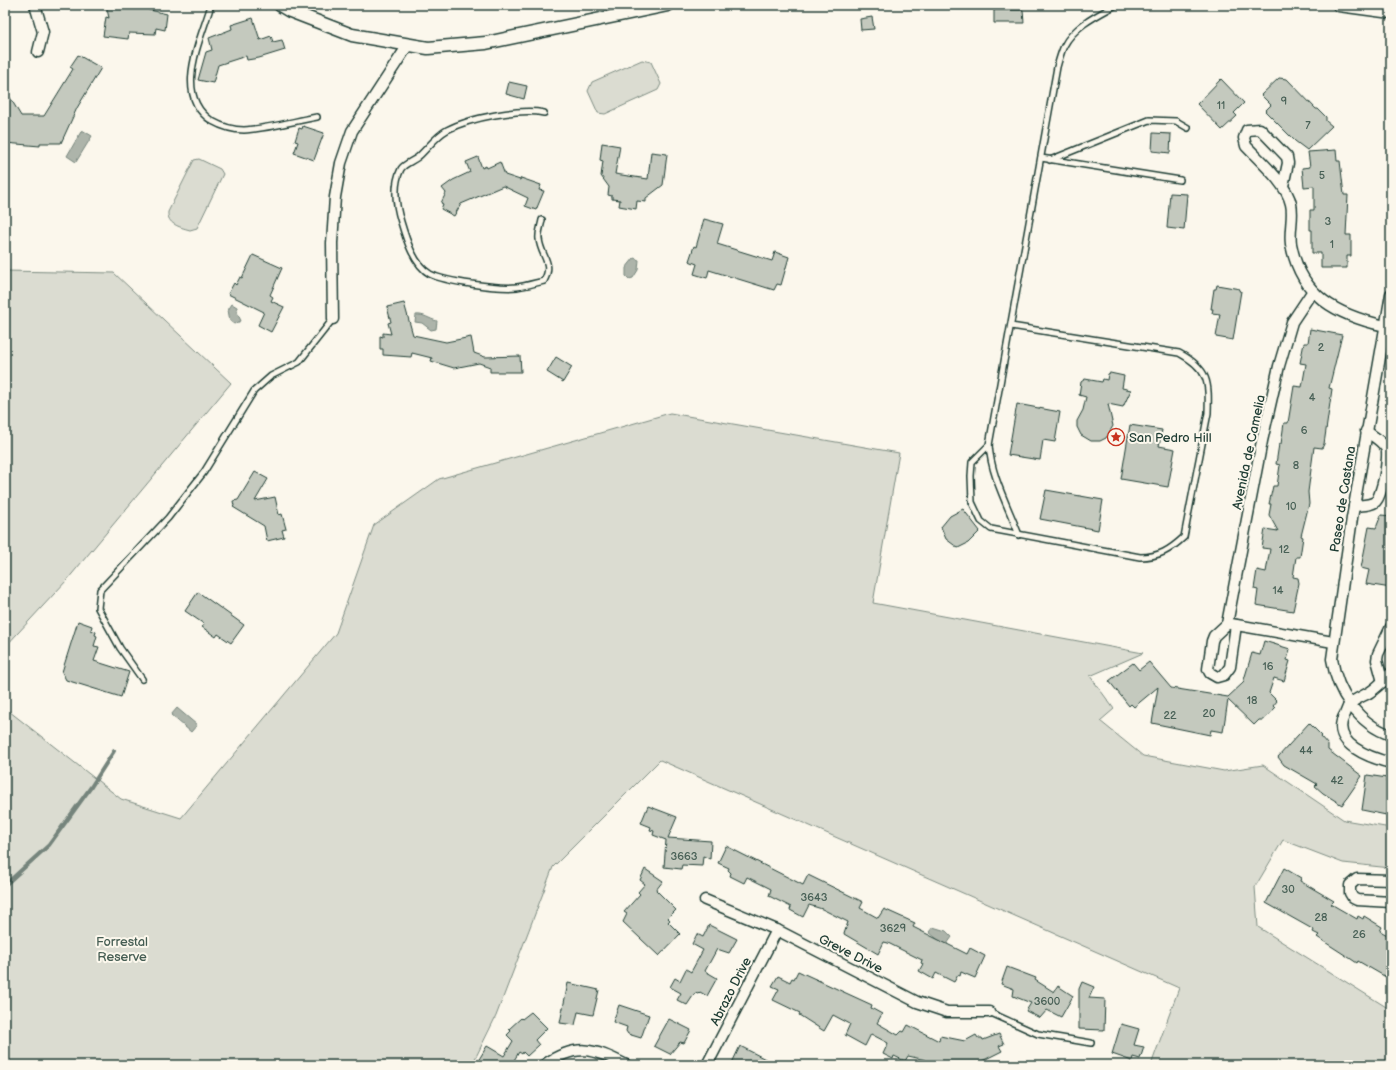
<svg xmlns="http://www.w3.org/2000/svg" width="1396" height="1070" font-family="'Balsamiq Sans',sans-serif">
<rect width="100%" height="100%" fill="#fbf7ec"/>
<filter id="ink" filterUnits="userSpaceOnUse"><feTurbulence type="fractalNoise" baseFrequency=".025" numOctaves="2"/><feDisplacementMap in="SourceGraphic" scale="8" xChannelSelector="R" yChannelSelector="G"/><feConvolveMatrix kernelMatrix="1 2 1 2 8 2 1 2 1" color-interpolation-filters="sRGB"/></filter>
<g filter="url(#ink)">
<g fill="#dbdcd1" stroke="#7d8c82">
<polygon points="642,60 651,62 661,84 658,90 605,114 598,113 588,91 592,82"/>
<path d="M199,159L220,169L223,174L197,228L190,230C179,227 167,224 168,212L194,160Z"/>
<polygon points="5,271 114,273 231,383 67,580 5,647"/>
<polygon points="670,413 899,453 873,603 1143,653 1090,676 1114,709 1100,721 1143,756 1224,771 1263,765 1344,820 1391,828 1391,868 1343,863 1283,840 1255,887 1258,927 1391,1010 1391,1065 1151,1065 1179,988 660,760 553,867 496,1016 472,1065 5,1065 5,708 121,799 181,818 336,633 374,525 439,479"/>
</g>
<g fill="#adb4aa" stroke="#74847b">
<polygon points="82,130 92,136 76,162 67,156"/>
<polygon points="634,258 639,260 638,270 633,278 629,279 626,276 626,268"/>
<polygon points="232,304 237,307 237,312 241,321 234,324 230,321 228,310"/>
<path d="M416,315C424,314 429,319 437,321L436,329L431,330L422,323L415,322Z"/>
<polygon points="177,708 197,725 191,732 171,715"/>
<polygon points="933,927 946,931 952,937 947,944 943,944 929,932"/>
</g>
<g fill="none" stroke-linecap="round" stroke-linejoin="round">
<polyline stroke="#74847b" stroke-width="4" points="5,885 49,845 91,787 114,751"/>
</g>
<g fill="#c4c9be" stroke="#1f3d34">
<polygon points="106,5 128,5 167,14 165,30 156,28 155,34 129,33 128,39 103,36 106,17 109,18"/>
<polygon points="994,10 1023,10 1024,23 994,23"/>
<polygon points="872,17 874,29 861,30 860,19"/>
<polygon points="253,18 260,40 271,36 273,42 282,40 285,50 259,58 247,60 246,56 218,65 213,83 198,80 206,52 212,50 209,38 232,29 231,25"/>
<polygon points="78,55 101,68 77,108 61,143 40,143 40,146 5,143 5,89 21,116 44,116 73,69 70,67"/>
<polygon points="1279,78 1287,79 1316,109 1318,109 1326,117 1326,121 1332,126 1307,150 1295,141 1265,111 1271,105 1261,95"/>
<polygon points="1221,79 1244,103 1234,113 1237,116 1222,130 1197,104"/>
<polygon points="509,82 527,86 524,99 506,94"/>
<polygon points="303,126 324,133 314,160 294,153 298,142 295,141 299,128 302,129"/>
<polygon points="1153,133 1171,134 1170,153 1152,151"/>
<polygon points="602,143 620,146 615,174 648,179 651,152 667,154 663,185 646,198 646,202 637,201 636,209 619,206 620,200 612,199 612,196 608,195 609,187 601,176 603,161 600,160"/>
<polygon points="1336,150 1337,161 1340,161 1344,195 1348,195 1346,235 1351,235 1351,256 1347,256 1347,268 1321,268 1321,253 1312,253 1312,230 1310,230 1310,210 1314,210 1314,186 1304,187 1302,168 1310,167 1308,152"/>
<polygon points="478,157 482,168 486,166 487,168 500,162 505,175 520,180 521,178 541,185 539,190 544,191 536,210 525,206 528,198 503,186 461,204 454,216 441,209 443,204 441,203 446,193 442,188 453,180 470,172 466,162"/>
<polygon points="1170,193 1187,194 1184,230 1167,228"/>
<polygon points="704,219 723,224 717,244 772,261 775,252 789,257 781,285 777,284 774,290 709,270 707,278 694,274 697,264 689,261 694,246 696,247"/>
<polygon points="253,255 282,268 270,295 273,297 271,301 284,307 271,332 258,325 264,312 228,294 234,283 236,285 240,277 242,278"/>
<polygon points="1217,285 1240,289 1239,291 1241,291 1233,340 1216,337 1220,314 1212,313 1213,309 1211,309 1214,289 1216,289"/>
<polygon points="404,303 413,335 446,342 471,337 474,353 485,357 520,356 521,372 490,372 490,367 479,363 454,368 431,361 432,358 412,353 411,357 383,355 383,349 380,349 380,336 383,337 383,333 391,334 388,323 391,322 387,307"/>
<polygon points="1310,329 1342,335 1329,388 1332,389 1324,444 1322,448 1314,447 1308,492 1309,504 1301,536 1303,537 1300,557 1296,557 1293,577 1298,578 1299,583 1293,611 1256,605 1258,590 1254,589 1257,570 1266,572 1270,549 1262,548 1265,529 1278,531 1269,515 1271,504 1269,504 1273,486 1277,486 1280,465 1276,464 1279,444 1281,444 1284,423 1288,423 1294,386 1302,387 1306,364 1300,363 1304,343 1308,343"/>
<polygon points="556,357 572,367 563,382 547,372"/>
<polygon points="1110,373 1124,376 1122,388 1131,390 1123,407 1108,404 1113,426 1106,438 1100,441 1091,441 1081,435 1077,427 1077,421 1083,410 1086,397 1079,395 1081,382 1085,379 1102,382 1103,379 1107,380 1108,374"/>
<polygon points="1017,404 1060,412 1055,442 1043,440 1040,460 1008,455"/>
<polygon points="1130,425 1162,430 1159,446 1175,449 1168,487 1121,479"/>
<polygon points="255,472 268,479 255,501 275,497 279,515 282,514 286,529 282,530 284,537 267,541 264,526 233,507 234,506 233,501 238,500"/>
<polygon points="1046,490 1103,500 1098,530 1040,519"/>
<polygon points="963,509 980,531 968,543 958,548 946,539 941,527 950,516"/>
<polygon points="1381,515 1391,516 1391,588 1366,584 1369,570 1361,568 1369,527 1376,528"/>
<polygon points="198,592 244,625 231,643 218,634 216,637 202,627 204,624 185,611"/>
<polygon points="78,621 92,626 91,630 96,632 95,635 97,636 94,646 99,647 94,661 129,672 121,697 66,680 62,672"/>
<polygon points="1264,641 1290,649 1287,660 1290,661 1284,681 1274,678 1269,693 1277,701 1273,706 1275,708 1264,720 1259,720 1254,725 1228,700 1223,732 1211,730 1210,735 1152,723 1158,687 1134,707 1131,704 1129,706 1109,681 1133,663 1139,670 1149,662 1171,688 1228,697 1243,683 1252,653 1260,655"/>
<polygon points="1309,723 1322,736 1321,737 1328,745 1328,750 1362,776 1342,805 1323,793 1315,786 1317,784 1284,765 1278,757"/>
<polygon points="1367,775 1387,778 1386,782 1391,783 1391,816 1362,810"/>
<polygon points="648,806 677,817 668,838 711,841 710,859 703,856 702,866 682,865 681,869 664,867 666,840 653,835 654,831 650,830 651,827 641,823"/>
<polygon points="726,846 803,885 808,875 863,902 860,908 878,918 884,909 915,923 913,927 967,954 970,948 985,956 975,978 961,972 960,976 958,975 954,982 936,973 933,979 919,971 923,964 921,963 922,960 888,943 884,942 878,954 844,934 848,922 822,909 809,905 803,917 790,910 791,907 769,896 771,889 747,877 744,883 730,876 731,873 728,870 729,868 718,863"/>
<polygon points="1284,868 1301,878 1300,881 1334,901 1331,904 1357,919 1358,916 1363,919 1364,916 1382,927 1380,931 1391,937 1391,980 1358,961 1357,963 1348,957 1317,937 1319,935 1313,932 1314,930 1266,903"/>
<polygon points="645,869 663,881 656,890 676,910 668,918 670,920 668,922 680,934 659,956 623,922 627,914 624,912 640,894 638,892 645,884 640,880"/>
<polygon points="709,925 737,939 729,953 717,949 705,971 717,978 707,996 700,992 698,994 695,993 687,1005 677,1000 681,993 670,987 675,978 680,981 686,969 691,972 703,950 692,944 697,934 703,937"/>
<polygon points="1007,967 1036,978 1035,980 1054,992 1058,986 1073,996 1061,1017 1047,1010 1040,1018 1026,1011 1031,1003 1013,996 1014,989 1001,984"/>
<polygon points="798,971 872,1005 871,1008 882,1014 877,1023 898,1035 902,1031 904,1032 908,1025 939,1041 940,1036 965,1041 976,1035 978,1038 982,1038 983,1040 999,1034 1004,1044 999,1046 1002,1051 974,1065 925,1065 926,1060 908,1056 905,1061 894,1056 893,1059 883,1054 888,1043 871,1034 865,1046 845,1035 850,1024 833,1015 824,1031 799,1015 800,1013 773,1000 779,989 772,986 778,976 790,982 792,978 794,979"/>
<polygon points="1082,982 1094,987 1089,998 1105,999 1104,1030 1079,1029 1079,989"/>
<polygon points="568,983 599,990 593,1015 578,1012 575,1025 560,1023"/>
<polygon points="619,1005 649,1015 641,1038 628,1034 626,1031 627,1027 613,1022"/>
<polygon points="531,1012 547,1028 535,1040 539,1045 527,1056 523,1052 522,1054 519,1052 513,1062 518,1065 485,1065 478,1061 487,1046 504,1056 513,1041 507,1035 511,1031 509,1029 521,1018 522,1019"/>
<polygon points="669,1019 691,1030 684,1043 680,1042 670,1054 654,1046"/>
<polygon points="1121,1024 1139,1029 1134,1045 1144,1047 1140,1059 1133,1057 1132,1061 1112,1054"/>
<polygon points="740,1046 777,1065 731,1065"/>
</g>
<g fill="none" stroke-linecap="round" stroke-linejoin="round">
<g stroke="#1f3d34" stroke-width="8">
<g id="service">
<path d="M211,5C201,40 172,95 212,121C221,126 233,130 244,130C265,129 295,121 317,117"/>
<polyline points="1041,158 1180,180"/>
<polyline points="1050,160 1149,120 1176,121 1188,128"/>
<path d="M542,220C541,226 538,233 539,239C541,257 554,262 544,281C535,283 526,286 517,287C499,289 446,282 430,274C414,265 406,239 401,222C396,206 393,185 401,169C404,164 413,161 418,157C427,149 436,136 447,130C469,118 520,108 544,113"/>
<path d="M989,445L972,462L971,476L972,502L981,521L991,529L1140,557C1159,557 1170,550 1184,537L1208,413C1209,382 1209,369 1179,353L1011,326"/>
<path d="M1019,535C1008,506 991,476 989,445L1057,67C1059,60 1061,52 1064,46C1074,26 1098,15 1116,5"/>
<polyline points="142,679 120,648 98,608 100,590 168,518 204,472 254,391 271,376 299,362 333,319"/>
<polyline points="989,1012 1038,1034 1091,1043"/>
</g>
</g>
<g stroke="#1f3d34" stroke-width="13">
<g id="minor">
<polyline points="35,5 43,32 38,52"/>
<path d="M1283,186L1288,163L1287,157L1260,129L1247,130L1244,138L1246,146C1260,161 1287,184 1291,204C1294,216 1289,231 1291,244C1301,297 1337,315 1385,326"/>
<path d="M1391,294L1352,518L1332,659C1337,692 1358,724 1391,735"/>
<polyline points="333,319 332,243 335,197 341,163 352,131 408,45"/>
<path d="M1354,506C1361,505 1369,506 1375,502C1382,497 1390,455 1386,448C1382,441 1373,436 1366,431"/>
<polyline points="1227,624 1262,441 1279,366 1292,322 1312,292"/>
<polyline points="1227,624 1214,636 1212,641 1208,669 1210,673 1217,677 1224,675 1230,667 1236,625"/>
<polyline points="1231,624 1333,642"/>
<path d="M1391,673C1384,680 1378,687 1370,692C1364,696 1354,699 1349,705C1347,708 1346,713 1344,716C1330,744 1371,758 1391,763"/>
<polyline points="1383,682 1377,660 1378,654 1391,627"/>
<polyline points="1391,880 1357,879 1350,885 1350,893 1353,898 1357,900 1391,902"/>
<polyline points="705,900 777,930 917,1002 947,1012 989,1012"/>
<path d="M544,1065C576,1043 593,1048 626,1065"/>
<polyline points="707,1065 777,930"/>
</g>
</g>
<g stroke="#1f3d34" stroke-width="15">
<g id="tertiary">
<polyline points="280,5 290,11 352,35 428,48 486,43 668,5"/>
<polyline points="1339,5 1391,12"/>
</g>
</g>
<use href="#service" stroke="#fbf7ec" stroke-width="5"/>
<use href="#minor" stroke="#fbf7ec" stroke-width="10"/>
<use href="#tertiary" stroke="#fbf7ec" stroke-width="12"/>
</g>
</g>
<defs>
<g id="sight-ring" transform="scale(0.9)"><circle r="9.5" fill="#fbf7ec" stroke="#c8321e" stroke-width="1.5"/><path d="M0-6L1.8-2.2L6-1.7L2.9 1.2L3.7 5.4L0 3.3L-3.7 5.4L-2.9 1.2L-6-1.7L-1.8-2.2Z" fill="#c8321e"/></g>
</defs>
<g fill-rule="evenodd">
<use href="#sight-ring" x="1116" y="437"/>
</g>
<g text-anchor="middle" stroke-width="4" stroke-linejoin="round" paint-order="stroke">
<g font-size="11" fill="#486056">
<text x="1284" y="105">9</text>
<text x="1221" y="109">11</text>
<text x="1308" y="129">7</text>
<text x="1322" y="179">5</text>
<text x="1328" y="225">3</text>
<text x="1332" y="248">1</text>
<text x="1321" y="351">2</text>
<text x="1312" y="401">4</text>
<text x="1304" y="434">6</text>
<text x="1296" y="469">8</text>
<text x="1291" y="510">10</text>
<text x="1284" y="553">12</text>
<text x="1278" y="594">14</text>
<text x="1268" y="670">16</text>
<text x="1252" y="704">18</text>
<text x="1209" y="717">20</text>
<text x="1170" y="719">22</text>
<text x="1306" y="754">44</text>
<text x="1337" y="784">42</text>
<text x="684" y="860">3663</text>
<text x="1288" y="893">30</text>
<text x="814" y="901">3643</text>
<text x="1321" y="921">28</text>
<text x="893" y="932">3629</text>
<text x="1359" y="938">26</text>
<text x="1047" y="1005">3600</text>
</g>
<g font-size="13" fill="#1f3d34" stroke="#fbf7ec" text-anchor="start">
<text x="1129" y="442">San Pedro Hill</text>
</g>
<g font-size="13" fill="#1f3d34" stroke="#fbf7ec">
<text transform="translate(1248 452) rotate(-78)" y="5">Avenida de Camelia</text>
<text transform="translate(1342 499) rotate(-81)" y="5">Paseo de Castana</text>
<text transform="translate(851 953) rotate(27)" y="5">Greve Drive</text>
<text transform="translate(730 991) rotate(-63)" y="5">Abrazo Drive</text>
</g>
<g font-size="13" fill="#455d53" stroke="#fbf7ec">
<text x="122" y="946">Forrestal<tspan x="122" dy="15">Reserve</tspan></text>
</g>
</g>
<rect width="1396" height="1070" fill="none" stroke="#fbf7ec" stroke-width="20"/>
<rect x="10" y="10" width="1376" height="1050" fill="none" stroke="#1f3d34" stroke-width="1.5" filter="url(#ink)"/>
</svg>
